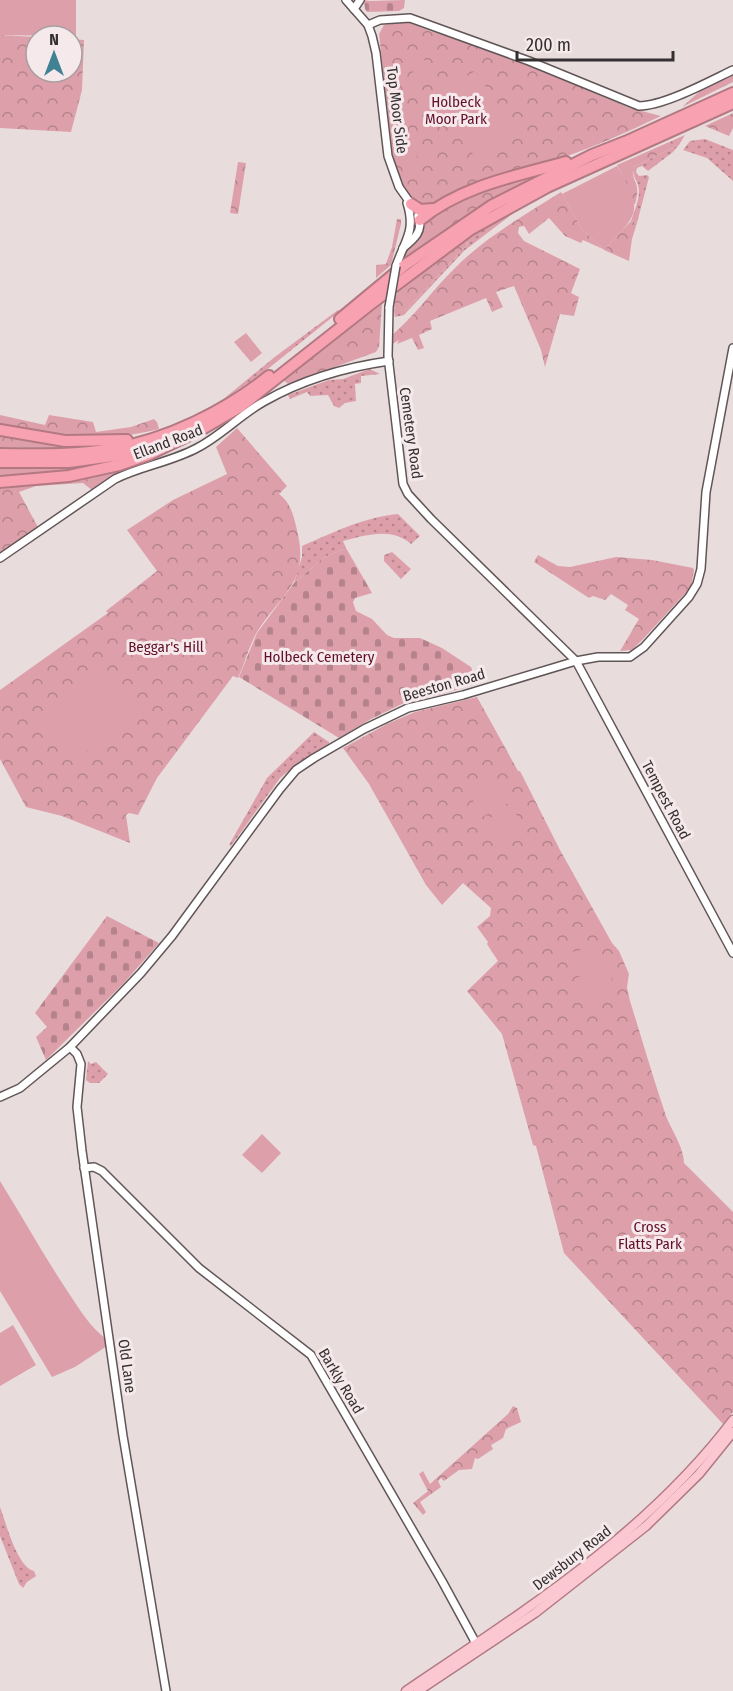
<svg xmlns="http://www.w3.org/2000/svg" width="733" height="1691" font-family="'Fira Sans Condensed',sans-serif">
<defs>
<pattern id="grass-dots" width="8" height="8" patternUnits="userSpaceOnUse" patternTransform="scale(1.5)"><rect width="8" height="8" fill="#dda0aa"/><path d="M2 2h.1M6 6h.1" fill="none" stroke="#b4838b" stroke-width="1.8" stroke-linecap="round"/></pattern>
<pattern id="forest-crowns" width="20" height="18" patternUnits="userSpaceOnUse" patternTransform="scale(1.5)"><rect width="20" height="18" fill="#dda0aa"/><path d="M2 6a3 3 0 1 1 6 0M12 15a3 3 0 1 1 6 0" fill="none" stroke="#b4838b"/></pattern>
<pattern id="cemetery-stones" width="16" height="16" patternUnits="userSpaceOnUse" patternTransform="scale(1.5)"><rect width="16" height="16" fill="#dda0aa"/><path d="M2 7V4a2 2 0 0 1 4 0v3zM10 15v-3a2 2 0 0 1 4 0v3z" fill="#b4838b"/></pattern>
</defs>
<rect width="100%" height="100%" fill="#e9dcdd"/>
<g fill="url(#grass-dots)">
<polygon points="705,139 733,150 733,181 707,158 683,150 690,141"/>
<path d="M679,145L673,152L648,171L642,166L637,168L636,172L639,176L647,175L649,177L637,223L631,221C634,212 639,201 639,191C639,182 632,177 633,167Z"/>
<path d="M519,209L465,250L404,315L395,317L394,311H405L468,244L467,242L427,269L398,293L397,291C436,261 474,230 519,209Z"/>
<polygon points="338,310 340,311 264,372 221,401 276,356"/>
<polygon points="370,369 380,374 361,376 361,383 355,384 356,401 345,403 339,408 334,406 328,395 310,396 307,392 290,399 288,395 329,380 343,379"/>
<path d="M398,514L420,536L411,544C392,527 366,535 343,541L346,548L325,557L294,583L302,557V546C332,533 364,517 398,514Z"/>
<polygon points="392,552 411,569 401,579 384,561 384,555"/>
<polygon points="314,732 329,742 329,744 297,764 280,778 231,846 229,845 267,778"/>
<polygon points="88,1061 91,1064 96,1062 108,1074 99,1083 90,1083 86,1080"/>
<path d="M0,1507C6,1523 17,1567 34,1571L36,1576L27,1582L23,1588L19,1584L0,1536Z"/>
</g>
<g fill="url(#forest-crowns)">
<path d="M407,22L430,31L462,40L526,64L630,108L661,116C629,131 597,146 564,157C517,173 469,183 426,207L414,205L404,188L397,172L392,151L379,34L384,25Z"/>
<polygon points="0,35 36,37 36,72 72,72 72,39 84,40 82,90 71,132 0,128"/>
<polygon points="733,75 733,82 682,107 700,91"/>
<polygon points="733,113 733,128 729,136 705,126"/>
<path d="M685,135L679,145L633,167C631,183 642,182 635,204L615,201L631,193L617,165Z"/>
<polygon points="238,162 246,163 238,214 230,213"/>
<path d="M564,164L490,201L456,222L403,260C407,245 422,239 424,223L458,198Z"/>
<path d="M561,192L582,229L603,249L583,240L581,243L565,236L549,218L529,234L524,226L519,227L518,233L524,241L580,269L571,293L579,297L574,316L560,314L545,367L541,350L514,286L496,292L503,307L492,312L486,298L430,321L432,329L419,335L424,348L418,350L412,338L397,344L399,340L391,345L390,337C415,316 433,289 456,267C487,236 525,215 561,192Z"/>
<polygon points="397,219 401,219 401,224 391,265 376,278 376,265 386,264 392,247"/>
<polygon points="631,221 637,223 632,239 629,261 604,250"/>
<polygon points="466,242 468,244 405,311 394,311 395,295 448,253"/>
<polygon points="382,304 379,347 376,352 288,384 281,378"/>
<path d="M0,415L45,425L49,415L93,422L96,432L131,427L154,419L157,422L159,429C105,443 54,436 0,425Z"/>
<path d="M237,428L287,486L279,494C290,502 293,514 296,526C311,582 284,590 257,632C249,646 245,663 238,678L233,676L157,778L138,815L129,813L126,815L130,843L62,816L26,807L0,759V690L108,613L106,611L157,571L127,530L173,500L227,474L216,447Z"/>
<polygon points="0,432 99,445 47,448 0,447"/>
<polygon points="135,463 136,465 105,481 92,490 83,483 36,486 19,492 39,529 0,554 0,489 81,479"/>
<polygon points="110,464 87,469 0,478 0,467 52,469"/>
<polygon points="538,555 558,566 570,567 616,557 652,560 693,568 694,570 691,587 644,638 632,650 620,651 639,619 625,610 628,605 611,594 605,600 593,596 589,598 534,562"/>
<path d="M477,697L518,771H520L560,850L612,943L619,951L629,974L627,987L630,1001C642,1039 653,1078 666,1116C672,1131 684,1148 684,1163L733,1212V1412L723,1424L564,1253L536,1146L533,1145L502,1034L467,991L498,961L487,944L488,942L477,927L490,916L491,908L463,883L442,905L426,885L369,784L343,748L387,724L415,712Z"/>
<polygon points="513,1406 517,1408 521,1422 506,1429 503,1438 491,1445 493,1449 478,1459 475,1458 472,1469 459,1470 444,1481 441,1478 438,1481 441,1487 420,1502 426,1512 423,1515 413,1503 428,1491 419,1474 423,1471 430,1484 508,1414"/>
</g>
<g fill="url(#cemetery-stones)">
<polygon points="364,0 369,1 405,0 404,8 399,11 367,12 365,9"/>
<polygon points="346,548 372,593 355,598 353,602 356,611 372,619 387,635 394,638 420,638 442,648 471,667 475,684 440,695 408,701 371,719 339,738 239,677 257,633 294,583 325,557"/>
<polygon points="107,916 159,943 124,983 46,1060 36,1037 47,1027 35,1013"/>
</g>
<g fill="#dda0aa">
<polygon points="0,0 76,0 76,39 72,39 72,36 0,35"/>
<polygon points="423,59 436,69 420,88 408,78"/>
<polygon points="475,71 519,136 479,163 435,97"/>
<polygon points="415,133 417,157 397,158 395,134"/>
<path d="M617,166C644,212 639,213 604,250L582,229L562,194Z"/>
<polygon points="246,333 262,353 251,362 234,342"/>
<polygon points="106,670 138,710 75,761 42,721"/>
<polygon points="494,775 510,802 482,817 467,790"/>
<polygon points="512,807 527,834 500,849 484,821"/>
<polygon points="599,946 604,971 572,977 568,953"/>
<polygon points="610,971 615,996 582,1002 577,977"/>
<polygon points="262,1134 281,1153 262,1173 242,1155"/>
<path d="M0,1181C23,1218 44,1256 68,1292C80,1310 91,1329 109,1341L110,1344L75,1367L52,1377L0,1291Z"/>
<polygon points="13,1325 36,1365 0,1386 0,1333"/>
</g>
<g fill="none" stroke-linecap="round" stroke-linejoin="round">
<g stroke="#615657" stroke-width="10">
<g id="tertiary">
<polyline points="346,0 368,25 372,36 376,53 388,156 399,187 413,207"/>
<polyline points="354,9 360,0"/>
<path d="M368,25L380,20L410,18L529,61L639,106C664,106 710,81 733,70"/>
<path d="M403,248C414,239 424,231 418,216"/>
<path d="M396,266C405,240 416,231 407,203"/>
<polyline points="389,307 388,356 403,484 408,494 431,519 576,661 733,953"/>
<path d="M0,558L115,479C141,466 171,462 197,448C222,435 241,414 265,401C302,380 347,367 389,361"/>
<polyline points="70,1047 77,1054 81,1064 77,1107 82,1151 123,1436 166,1691"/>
<polyline points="0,1097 20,1088 70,1047 141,973 172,936 280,789 296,770 314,758 364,729 408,708 463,695 576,661 598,657 630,657 644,647 689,597 697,584 701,569 706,492 733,348"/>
<polyline points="84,1168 94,1167 102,1171 199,1268 311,1355 442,1581 478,1647"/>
</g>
</g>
<g stroke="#b37983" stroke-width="11">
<g id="primary">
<path d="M406,1691C524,1611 646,1535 733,1420"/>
<polyline points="418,1691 535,1613 646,1526 699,1474 733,1432"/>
</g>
</g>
<g stroke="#b37983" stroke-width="14">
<g id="motorway">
<polyline points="411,204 420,210 433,209"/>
<path d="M420,220C461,186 516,176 566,162"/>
<polyline points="340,319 405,265 491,206 592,155 625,142 733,93"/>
<polyline points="0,430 65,441 127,440"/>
<path d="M0,454C37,454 74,456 111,449C167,440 225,411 269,376"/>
<polyline points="0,462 69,462 135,453"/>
<polyline points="0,482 69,476 119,465 148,455 204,428 240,407 368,306 471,229 547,187 733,103"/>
</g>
</g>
<use href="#tertiary" stroke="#fff" stroke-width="7"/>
<use href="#primary" stroke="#fbc7d0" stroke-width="8"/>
<use href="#motorway" stroke="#f8a1b0" stroke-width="10"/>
<g stroke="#615657" stroke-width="10" stroke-linecap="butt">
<polyline id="tertiary-bridge" points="389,307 396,266"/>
</g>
<use href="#tertiary-bridge" stroke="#fff" stroke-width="7"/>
</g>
<g text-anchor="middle" stroke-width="6" stroke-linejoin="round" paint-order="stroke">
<g font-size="15" fill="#620f29" stroke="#f6e9eb">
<text x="456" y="107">Holbeck<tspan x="456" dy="17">Moor Park</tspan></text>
<text x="166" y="652">Beggar's Hill</text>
<text x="319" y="662">Holbeck Cemetery</text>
<text x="650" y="1232">Cross<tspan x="650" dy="17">Flatts Park</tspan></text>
</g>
<g font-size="15" fill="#342f30" stroke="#f6e9eb">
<text transform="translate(397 110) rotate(83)" y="5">Top Moor Side</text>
<text transform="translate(411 433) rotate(82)" y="5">Cemetery Road</text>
<text transform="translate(168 442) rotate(-21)" y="5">Elland Road</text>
<text transform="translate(444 685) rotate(-16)" y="5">Beeston Road</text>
<text transform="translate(666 800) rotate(62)" y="5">Tempest Road</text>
<text transform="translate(127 1366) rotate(82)" y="5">Old Lane</text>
<text transform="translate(341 1381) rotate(59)" y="5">Barkly Road</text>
<text transform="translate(572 1558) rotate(-38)" y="5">Dewsbury Road</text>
</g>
</g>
<g transform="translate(54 54)"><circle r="28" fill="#f6e9eb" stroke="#a89fa0" stroke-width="1.5"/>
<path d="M0-4.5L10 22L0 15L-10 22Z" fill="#408194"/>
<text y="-9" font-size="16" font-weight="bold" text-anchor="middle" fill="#342f30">N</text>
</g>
<path d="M517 51v9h156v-9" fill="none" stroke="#342f30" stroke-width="3"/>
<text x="526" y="51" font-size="18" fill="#342f30" stroke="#f6e9eb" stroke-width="4.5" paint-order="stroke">200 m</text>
</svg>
